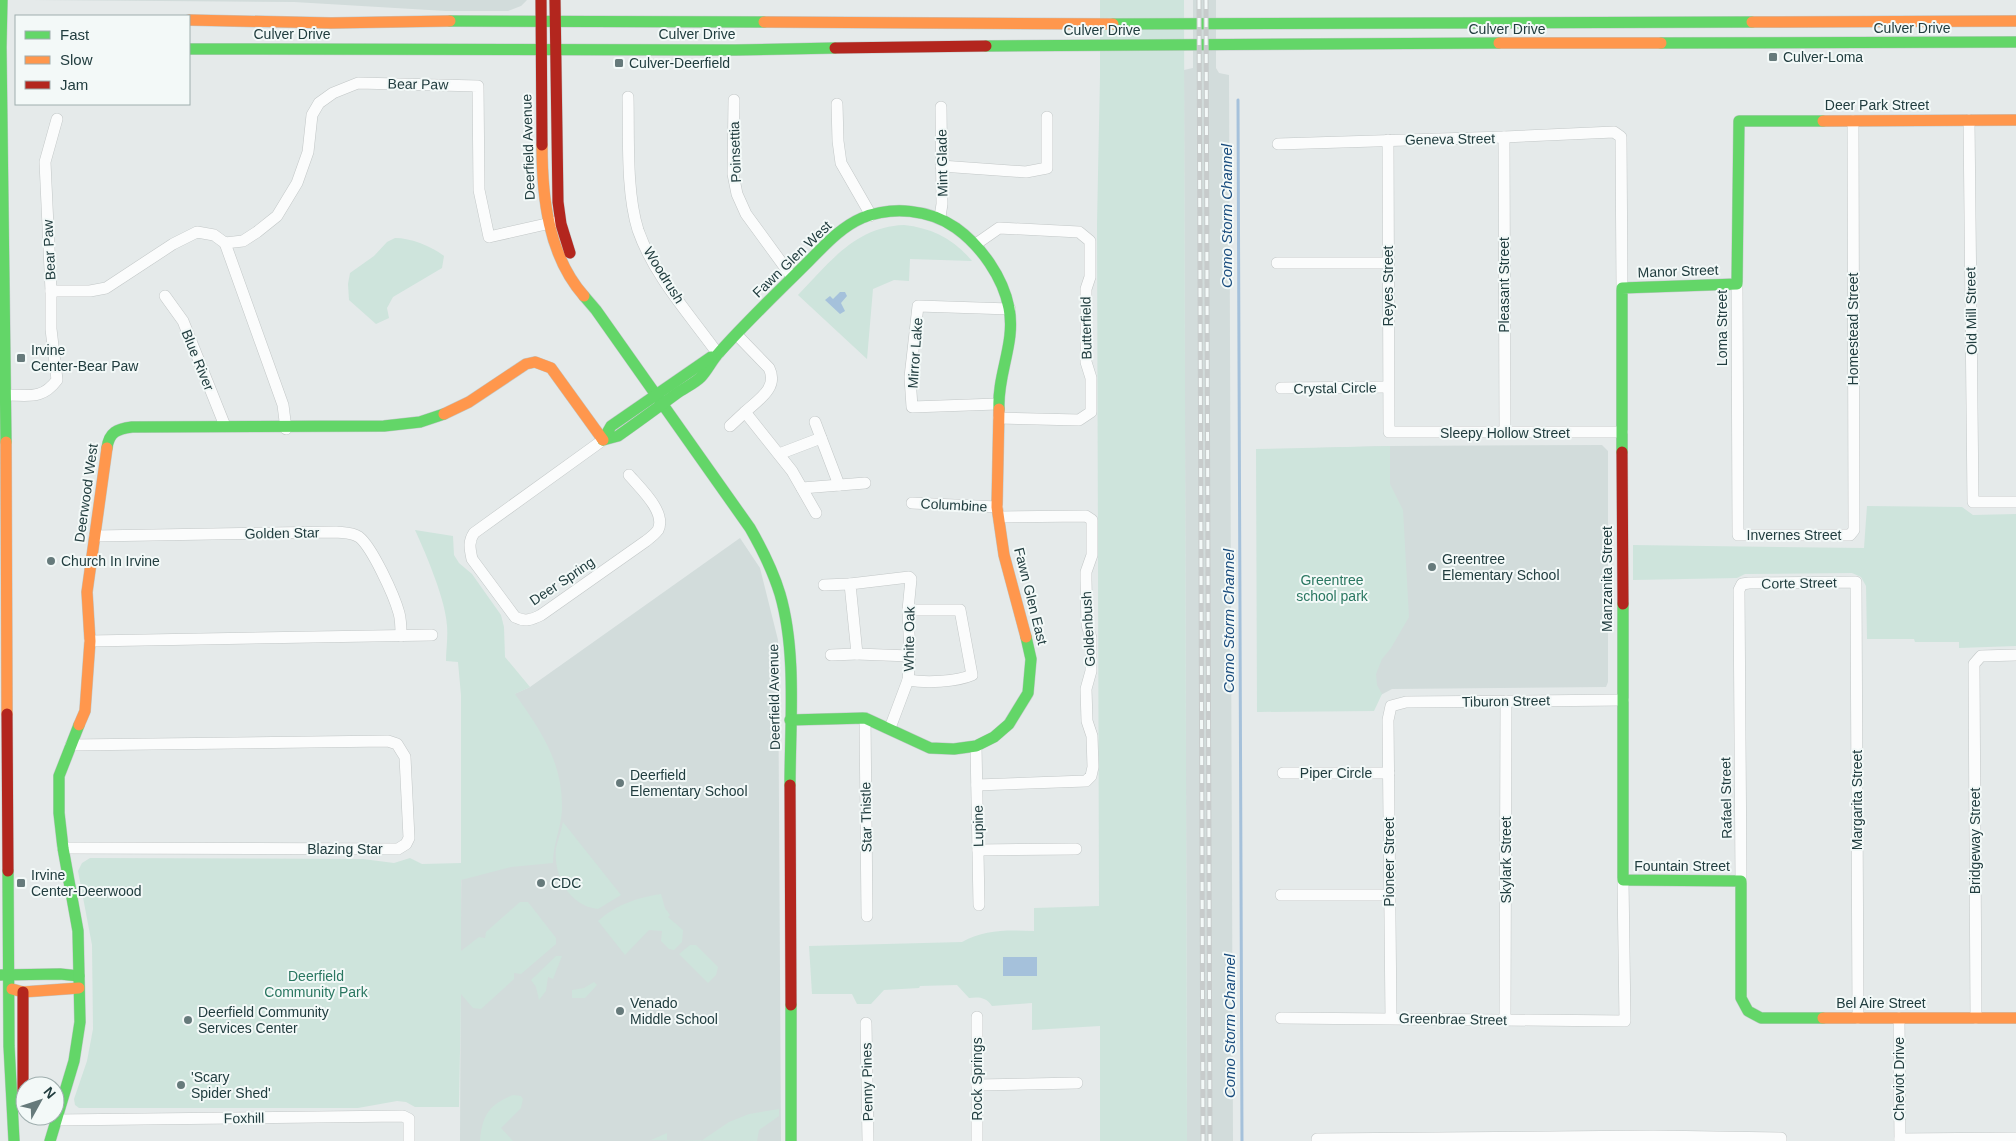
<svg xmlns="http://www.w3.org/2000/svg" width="2016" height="1141" font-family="Helvetica,sans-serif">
<rect width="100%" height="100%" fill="#e5eaea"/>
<g fill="#d2dcdb">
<polygon points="32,0 527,0 521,6 508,11 446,11 294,2"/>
<polygon points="1193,0 1216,0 1216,68 1219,73 1229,75 1233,1141 1187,1141 1184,70 1193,68"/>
<polygon points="1602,445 1608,451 1608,682 1606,687 1392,689 1377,697 1257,712 1315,448 1390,446"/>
<polygon points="740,538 760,568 778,640 781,1141 460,1141 462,704 483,708 530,687"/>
</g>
<g fill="#cee4dc">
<path d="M1100,0H1184L1187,1141H1100V1026L1032,1030V1003L992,1006C986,997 979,997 969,998L957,985L920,986L919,988L884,990L871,1004H857L852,994H812L809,946L962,942C985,929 1008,930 1034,931V908L1099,906L1097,224L1100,75Z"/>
<path d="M904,225C932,228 954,239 972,261L910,259L909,281L894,280L873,289L867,359L798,295C830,262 855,227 904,225Z"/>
<path d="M395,238C411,238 431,246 444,256L442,268L393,297L387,308L389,318L376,324L349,300L348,284L350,273L374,256L387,242Z"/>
<polygon points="1390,446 1390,484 1403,510 1409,617 1391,648 1382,659 1376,674 1377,685 1382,694 1374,711 1257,712 1256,449"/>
<polygon points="1867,506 1962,507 1973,515 2016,514 2016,646 1959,648 1959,642 1915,642 1914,639 1867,639 1866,586 1861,577 1852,573 1745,574 1737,578 1633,580 1633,545 1864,548"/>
<path d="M415,530L453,536L454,555L459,563L472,574L501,615L504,627L505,657L530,687L515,694C541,731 563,762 562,810C561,828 553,844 553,863L511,867L461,880V951L479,937L485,938L486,932L520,902H528L556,938V944L521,974L514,973V979L481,1009L473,1008L461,994L459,1107H415L406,1102L397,1101L358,1108H79L75,1105L74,1099L87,1061L93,1029L92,945L78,871L82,863L90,858L363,859L394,863L410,858L422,864L461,863V695L458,662L446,661C446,650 448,638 447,626C446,601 426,554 415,530Z"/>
<path d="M563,822L621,895L598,909C569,906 553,875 556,848C558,840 561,831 563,822Z"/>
<path d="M661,894L665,908L670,915L668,917L683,930L682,942L674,950L669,949L661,941L662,931L649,930L625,955L598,921C617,904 637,898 661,894Z"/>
<polygon points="690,945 696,945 718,967 716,975 708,983 679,954"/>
<polygon points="556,956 562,956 553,979 548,977 546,991 539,1000 536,987 531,980"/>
<polygon points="594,982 597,985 585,998 572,998 572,990 584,988"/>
<path d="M513,1095L521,1096L523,1099L521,1108L501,1128L513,1141H480C482,1116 489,1104 513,1095Z"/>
<polygon points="779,1109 779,1116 759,1130 757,1141 651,1140 667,1133 667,1140 701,1141 729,1122 749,1114"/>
</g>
<g fill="#a5c1db">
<polygon points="840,292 845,292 847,296 841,303 845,311 840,314 825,300 830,296 833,299"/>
<rect x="1003" y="957" width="34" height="19"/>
</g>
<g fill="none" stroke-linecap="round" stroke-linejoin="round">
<polyline stroke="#a5c1db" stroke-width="3" points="1238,100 1242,1141"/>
<g stroke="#c2c7c7" stroke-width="12">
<g id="street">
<path d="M628,97C629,138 626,192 638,230C654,276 690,315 718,354"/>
<polyline points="734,100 733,174 737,194 746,214 792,277"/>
<polyline points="837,104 838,141 841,163 868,210 870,216"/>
<polyline points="1969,120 1973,502 2016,502"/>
<polyline points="1504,137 1505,432"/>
<polyline points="1388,140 1389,432 1622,432"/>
<polyline points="1278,144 1504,137 1614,132 1621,137 1622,288"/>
<polyline points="941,166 1026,172 1047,168 1047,117"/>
<polyline points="940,217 942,204 941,107"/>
<polyline points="225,243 283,405 286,429"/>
<polyline points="976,244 999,228 1079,232 1090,241 1090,277 1086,289 1086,362 1091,378 1091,412 1079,420 999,418"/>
<polyline points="1277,263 1388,263"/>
<polyline points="1737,284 1738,535 1850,535 1854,530 1853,121"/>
<polyline points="51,291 45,162 57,119"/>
<polyline points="165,296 183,321 225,426"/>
<path d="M737,335L769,368C779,388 758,400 745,412L792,471L816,513"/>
<polyline points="1281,388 1388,387"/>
<path d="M6,395C29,395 42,400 57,380L51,329V291H90L106,288L173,244L197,232L214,235L225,243L243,241L257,232L277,216L297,183L308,152L312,115L319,103L333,93L358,83L478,86L479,190L489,237L555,222"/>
<polyline points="997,404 912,407 910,377 918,306 1010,309"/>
<polyline points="815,422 839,485"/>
<polyline points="730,426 745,412"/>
<path d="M603,440L474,533C468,542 470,549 472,559L515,617C525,622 531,620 541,615L646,541C650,538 655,534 658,530C667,512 639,487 629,475"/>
<polyline points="779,454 821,438"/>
<polyline points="802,488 865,483"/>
<polyline points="912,503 997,507"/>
<path d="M95,536L336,532C344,533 352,532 359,537C372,547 394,595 399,613C401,620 401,628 401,636"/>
<polyline points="824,585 850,584"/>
<path d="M908,610H960L972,675C956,682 926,683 908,680"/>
<polyline points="90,641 432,635"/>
<polyline points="831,655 857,654"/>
<polyline points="865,718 867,916"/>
<polyline points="890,728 908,680 910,656 908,610 911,579 909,577 850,584 857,654 910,656"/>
<polyline points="976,746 979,905"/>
<polyline points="1283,773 1389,773"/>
<polyline points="977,785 1086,781 1091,776 1093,767 1092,736 1087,721 1086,689 1091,671 1091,638 1087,625 1086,580 1086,572 1092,555 1092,520 1086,516 999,517"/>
<polyline points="63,848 398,849 406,844 409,838 405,757 397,744 388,741 71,745"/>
<polyline points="978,850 1076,849"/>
<polyline points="1741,881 1739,590 1742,584 1749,583 1856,582 1858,1018"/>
<polyline points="1281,895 1390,895"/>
<polyline points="1281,1018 1625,1021 1623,880"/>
<polyline points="1391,1018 1388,720 1391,706 1406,702 1623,700"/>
<polyline points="1899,1018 1900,1141"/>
<polyline points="1976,1018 1974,664 1981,656 2016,655"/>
<polyline points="1505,1020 1506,701"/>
<polyline points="866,1023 868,1141"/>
<polyline points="977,1085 1077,1083"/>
<polyline points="56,1120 403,1116 409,1119 409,1141"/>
<polyline points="1900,1139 2016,1138"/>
<polyline points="977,1141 977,1017"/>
<polyline points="1317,1141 1317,1139 1653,1136 1781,1138 1781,1141"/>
</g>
</g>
<g stroke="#c0c8c8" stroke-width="12">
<g id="fast">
<polyline points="2,0 1,47 6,442"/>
<polyline points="450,21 764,22"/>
<polyline points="1113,24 1752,22"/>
<polyline points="1661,43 2016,42"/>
<polyline points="986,46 1499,43"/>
<polyline points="189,49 735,50 835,48"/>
<path d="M584,296L596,310L750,528C762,549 773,571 780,594C797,652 790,725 790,785"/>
<path d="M603,440L618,436C638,422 657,408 676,394C684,388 694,384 701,377C707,371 711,362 717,355C746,322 778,292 809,261C825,245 841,227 862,218C892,206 929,209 956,228C981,246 1003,277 1009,308C1016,343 997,374 999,409"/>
<polyline points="603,440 611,426 711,357"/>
<path d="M107,448C109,432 117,429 132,427L384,426L420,422L444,414"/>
<polyline points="1622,452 1622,288 1737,284 1739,121 1823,121"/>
<polyline points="1623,604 1623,880 1741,881 1741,998 1748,1011 1761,1018 1823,1018"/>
<polyline points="790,720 865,718 930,748 954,749 976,746 994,737 1009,724 1028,693 1031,659 1026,637"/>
<polyline points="8,871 9,1046 14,1141"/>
<polyline points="0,975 60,974 79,976"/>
<polyline points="791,1005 791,1141"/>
<polyline points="50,1141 74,1061 80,1022 78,931 63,848 59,813 59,776 79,725"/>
</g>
</g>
<g stroke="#c0c8c8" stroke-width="12">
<g id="slow">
<polyline points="189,20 331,23 450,21"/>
<polyline points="764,22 1113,24"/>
<polyline points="1752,22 2016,21"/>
<polyline points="1499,43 1661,43"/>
<polyline points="1823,121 2016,120"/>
<path d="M542,145C542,197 548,255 584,296"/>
<polyline points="999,409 997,507 1004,555 1026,637"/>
<polyline points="444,414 469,402 526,364 535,362 551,368 603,440"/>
<polyline points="6,442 7,714"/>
<polyline points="79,725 85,711 90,641 87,592 107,448"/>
<polyline points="12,989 23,992 79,988"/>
<polyline points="1823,1018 2016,1018"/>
</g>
</g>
<g stroke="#c0c8c8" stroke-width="12">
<g id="jam">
<polyline points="541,0 542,145"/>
<polyline points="555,0 558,202 561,224 570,253"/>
<polyline points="835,48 986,46"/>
<polyline points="1622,452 1623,604"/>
<polyline points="7,714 8,871"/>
<polyline points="790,785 791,1005"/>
<polyline points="23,992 23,1095"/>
</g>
</g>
<use href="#street" stroke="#fbfcfc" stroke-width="11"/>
<use href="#fast" stroke="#63d668" stroke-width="11"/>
<use href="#slow" stroke="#ff974d" stroke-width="11"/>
<use href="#jam" stroke="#b3261e" stroke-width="11"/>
<g stroke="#c7cbcb" stroke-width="5">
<g id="rail">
<polyline points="1199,0 1203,1141"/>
<polyline points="1206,0 1210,1141"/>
</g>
</g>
<use href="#rail" stroke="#f3f9f8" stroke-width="3" stroke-dasharray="9" stroke-linecap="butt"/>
</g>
<g fill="#667a7b" stroke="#f3f9f8" stroke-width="2">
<rect x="1768" y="52" width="10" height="10" rx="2.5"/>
<rect x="614" y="58" width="10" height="10" rx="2.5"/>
<rect x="16" y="353" width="10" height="10" rx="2.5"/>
<circle cx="51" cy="561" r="5"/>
<circle cx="1432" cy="567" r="5"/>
<circle cx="620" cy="783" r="5"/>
<rect x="16" y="878" width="10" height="10" rx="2.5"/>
<circle cx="541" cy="883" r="5"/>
<circle cx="620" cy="1011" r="5"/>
<circle cx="188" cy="1020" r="5"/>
<circle cx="181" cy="1085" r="5"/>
</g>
<g text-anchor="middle" stroke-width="4" stroke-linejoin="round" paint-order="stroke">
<g font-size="14" fill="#213d3f" stroke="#f3f9f8">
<text x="1912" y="33">Culver Drive</text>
<text x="1507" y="34">Culver Drive</text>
<text x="1102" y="35">Culver Drive</text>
<text x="292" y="39">Culver Drive</text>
<text x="697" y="39">Culver Drive</text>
<text transform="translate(418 84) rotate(1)" y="5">Bear Paw</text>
<text x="1877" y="110">Deer Park Street</text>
<text transform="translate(1450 139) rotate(-1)" y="5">Geneva Street</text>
<text transform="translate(528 147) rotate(-92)" y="5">Deerfield Avenue</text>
<text transform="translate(735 152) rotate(-92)" y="5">Poinsettia</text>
<text transform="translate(942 163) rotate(-91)" y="5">Mint Glade</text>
<text transform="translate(49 250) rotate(-93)" y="5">Bear Paw</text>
<text transform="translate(792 259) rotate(-44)" y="5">Fawn Glen West</text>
<text transform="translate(1678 271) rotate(-2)" y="5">Manor Street</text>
<text transform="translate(664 275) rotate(58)" y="5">Woodrush</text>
<text transform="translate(1504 285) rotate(-90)" y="5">Pleasant Street</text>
<text transform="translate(1388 286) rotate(-90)" y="5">Reyes Street</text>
<text transform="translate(1971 311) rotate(-91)" y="5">Old Mill Street</text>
<text transform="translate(1086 328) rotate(-91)" y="5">Butterfield</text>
<text transform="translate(1722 328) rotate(-90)" y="5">Loma Street</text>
<text transform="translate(1853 329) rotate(-90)" y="5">Homestead Street</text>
<text transform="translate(915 353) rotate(-86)" y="5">Mirror Lake</text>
<text transform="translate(198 360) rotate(68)" y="5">Blue River</text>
<text transform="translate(1335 388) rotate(-1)" y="5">Crystal Circle</text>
<text x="1505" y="438">Sleepy Hollow Street</text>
<text transform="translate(86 493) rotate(-82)" y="5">Deerwood West</text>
<text transform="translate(954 505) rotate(3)" y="5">Columbine</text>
<text transform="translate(282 533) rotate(-1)" y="5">Golden Star</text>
<text x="1794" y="540">Invernes Street</text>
<text transform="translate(1607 579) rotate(-90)" y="5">Manzanita Street</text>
<text transform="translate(562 581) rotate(-34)" y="5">Deer Spring</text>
<text transform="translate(1799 583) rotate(-1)" y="5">Corte Street</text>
<text transform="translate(1031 596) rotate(76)" y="5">Fawn Glen East</text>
<text transform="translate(1088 629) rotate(-93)" y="5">Goldenbush</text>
<text transform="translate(909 639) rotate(-89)" y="5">White Oak</text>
<text transform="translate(774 697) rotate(-91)" y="5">Deerfield Avenue</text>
<text transform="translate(1506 701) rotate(-1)" y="5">Tiburon Street</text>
<text x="1336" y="778">Piper Circle</text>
<text transform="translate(1726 798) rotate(-91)" y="5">Rafael Street</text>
<text transform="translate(1857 800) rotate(-90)" y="5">Margarita Street</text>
<text transform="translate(866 817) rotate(-91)" y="5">Star Thistle</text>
<text transform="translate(978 826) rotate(-91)" y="5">Lupine</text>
<text transform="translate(1975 841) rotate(-90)" y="5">Bridgeway Street</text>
<text x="345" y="854">Blazing Star</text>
<text transform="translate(1506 860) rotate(-90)" y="5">Skylark Street</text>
<text transform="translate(1389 862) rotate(-90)" y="5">Pioneer Street</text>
<text x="1682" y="871">Fountain Street</text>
<text x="1881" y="1008">Bel Aire Street</text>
<text transform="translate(1453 1019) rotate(1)" y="5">Greenbrae Street</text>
<text transform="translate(977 1079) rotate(-90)" y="5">Rock Springs</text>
<text transform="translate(1899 1079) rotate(-90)" y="5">Cheviot Drive</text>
<text transform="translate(867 1082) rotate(-91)" y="5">Penny Pines</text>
<text transform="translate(244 1118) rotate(-1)" y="5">Foxhill</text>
</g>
<g font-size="14" fill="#213d3f" stroke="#f3f9f8" text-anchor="start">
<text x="1783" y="62">Culver-Loma</text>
<text x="629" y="68">Culver-Deerfield</text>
<text x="31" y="355">Irvine<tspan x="31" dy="16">Center-Bear Paw</tspan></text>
<text x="1442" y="564">Greentree<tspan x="1442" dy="16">Elementary School</tspan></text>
<text x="61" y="566">Church In Irvine</text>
<text x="630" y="780">Deerfield<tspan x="630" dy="16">Elementary School</tspan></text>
<text x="31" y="880">Irvine<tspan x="31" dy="16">Center-Deerwood</tspan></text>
<text x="551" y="888">CDC</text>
<text x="630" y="1008">Venado<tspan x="630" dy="16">Middle School</tspan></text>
<text x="198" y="1017">Deerfield Community<tspan x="198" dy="16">Services Center</tspan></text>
<text x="191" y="1082">'Scary<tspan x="191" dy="16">Spider Shed'</tspan></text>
</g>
<g font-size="14" fill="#2a7761" stroke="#f3f9f8">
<text x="1332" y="585">Greentree<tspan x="1332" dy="16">school park</tspan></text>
<text x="316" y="981">Deerfield<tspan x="316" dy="16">Community Park</tspan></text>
</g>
<g font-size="15" font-style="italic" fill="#194c7d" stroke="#f3f9f8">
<text transform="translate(1227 216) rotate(-90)" y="5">Como Storm Channel</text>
<text transform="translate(1229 621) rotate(-90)" y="5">Como Storm Channel</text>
<text transform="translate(1230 1026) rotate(-90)" y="5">Como Storm Channel</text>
</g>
</g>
<rect x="15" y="15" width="175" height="90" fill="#f3f9f8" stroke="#9faeae"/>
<rect x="25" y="31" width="25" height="8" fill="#63d668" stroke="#9faeae"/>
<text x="60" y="40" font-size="15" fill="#213d3f">Fast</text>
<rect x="25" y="56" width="25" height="8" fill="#ff974d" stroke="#9faeae"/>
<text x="60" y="65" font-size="15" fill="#213d3f">Slow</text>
<rect x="25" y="81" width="25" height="8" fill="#b3261e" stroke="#9faeae"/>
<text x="60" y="90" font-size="15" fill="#213d3f">Jam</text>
<g transform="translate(40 1101) rotate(50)"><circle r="24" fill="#f3f9f8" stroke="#9faeae"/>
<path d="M0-4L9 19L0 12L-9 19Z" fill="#667a7b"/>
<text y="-8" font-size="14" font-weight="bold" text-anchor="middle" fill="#213d3f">N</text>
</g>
</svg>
